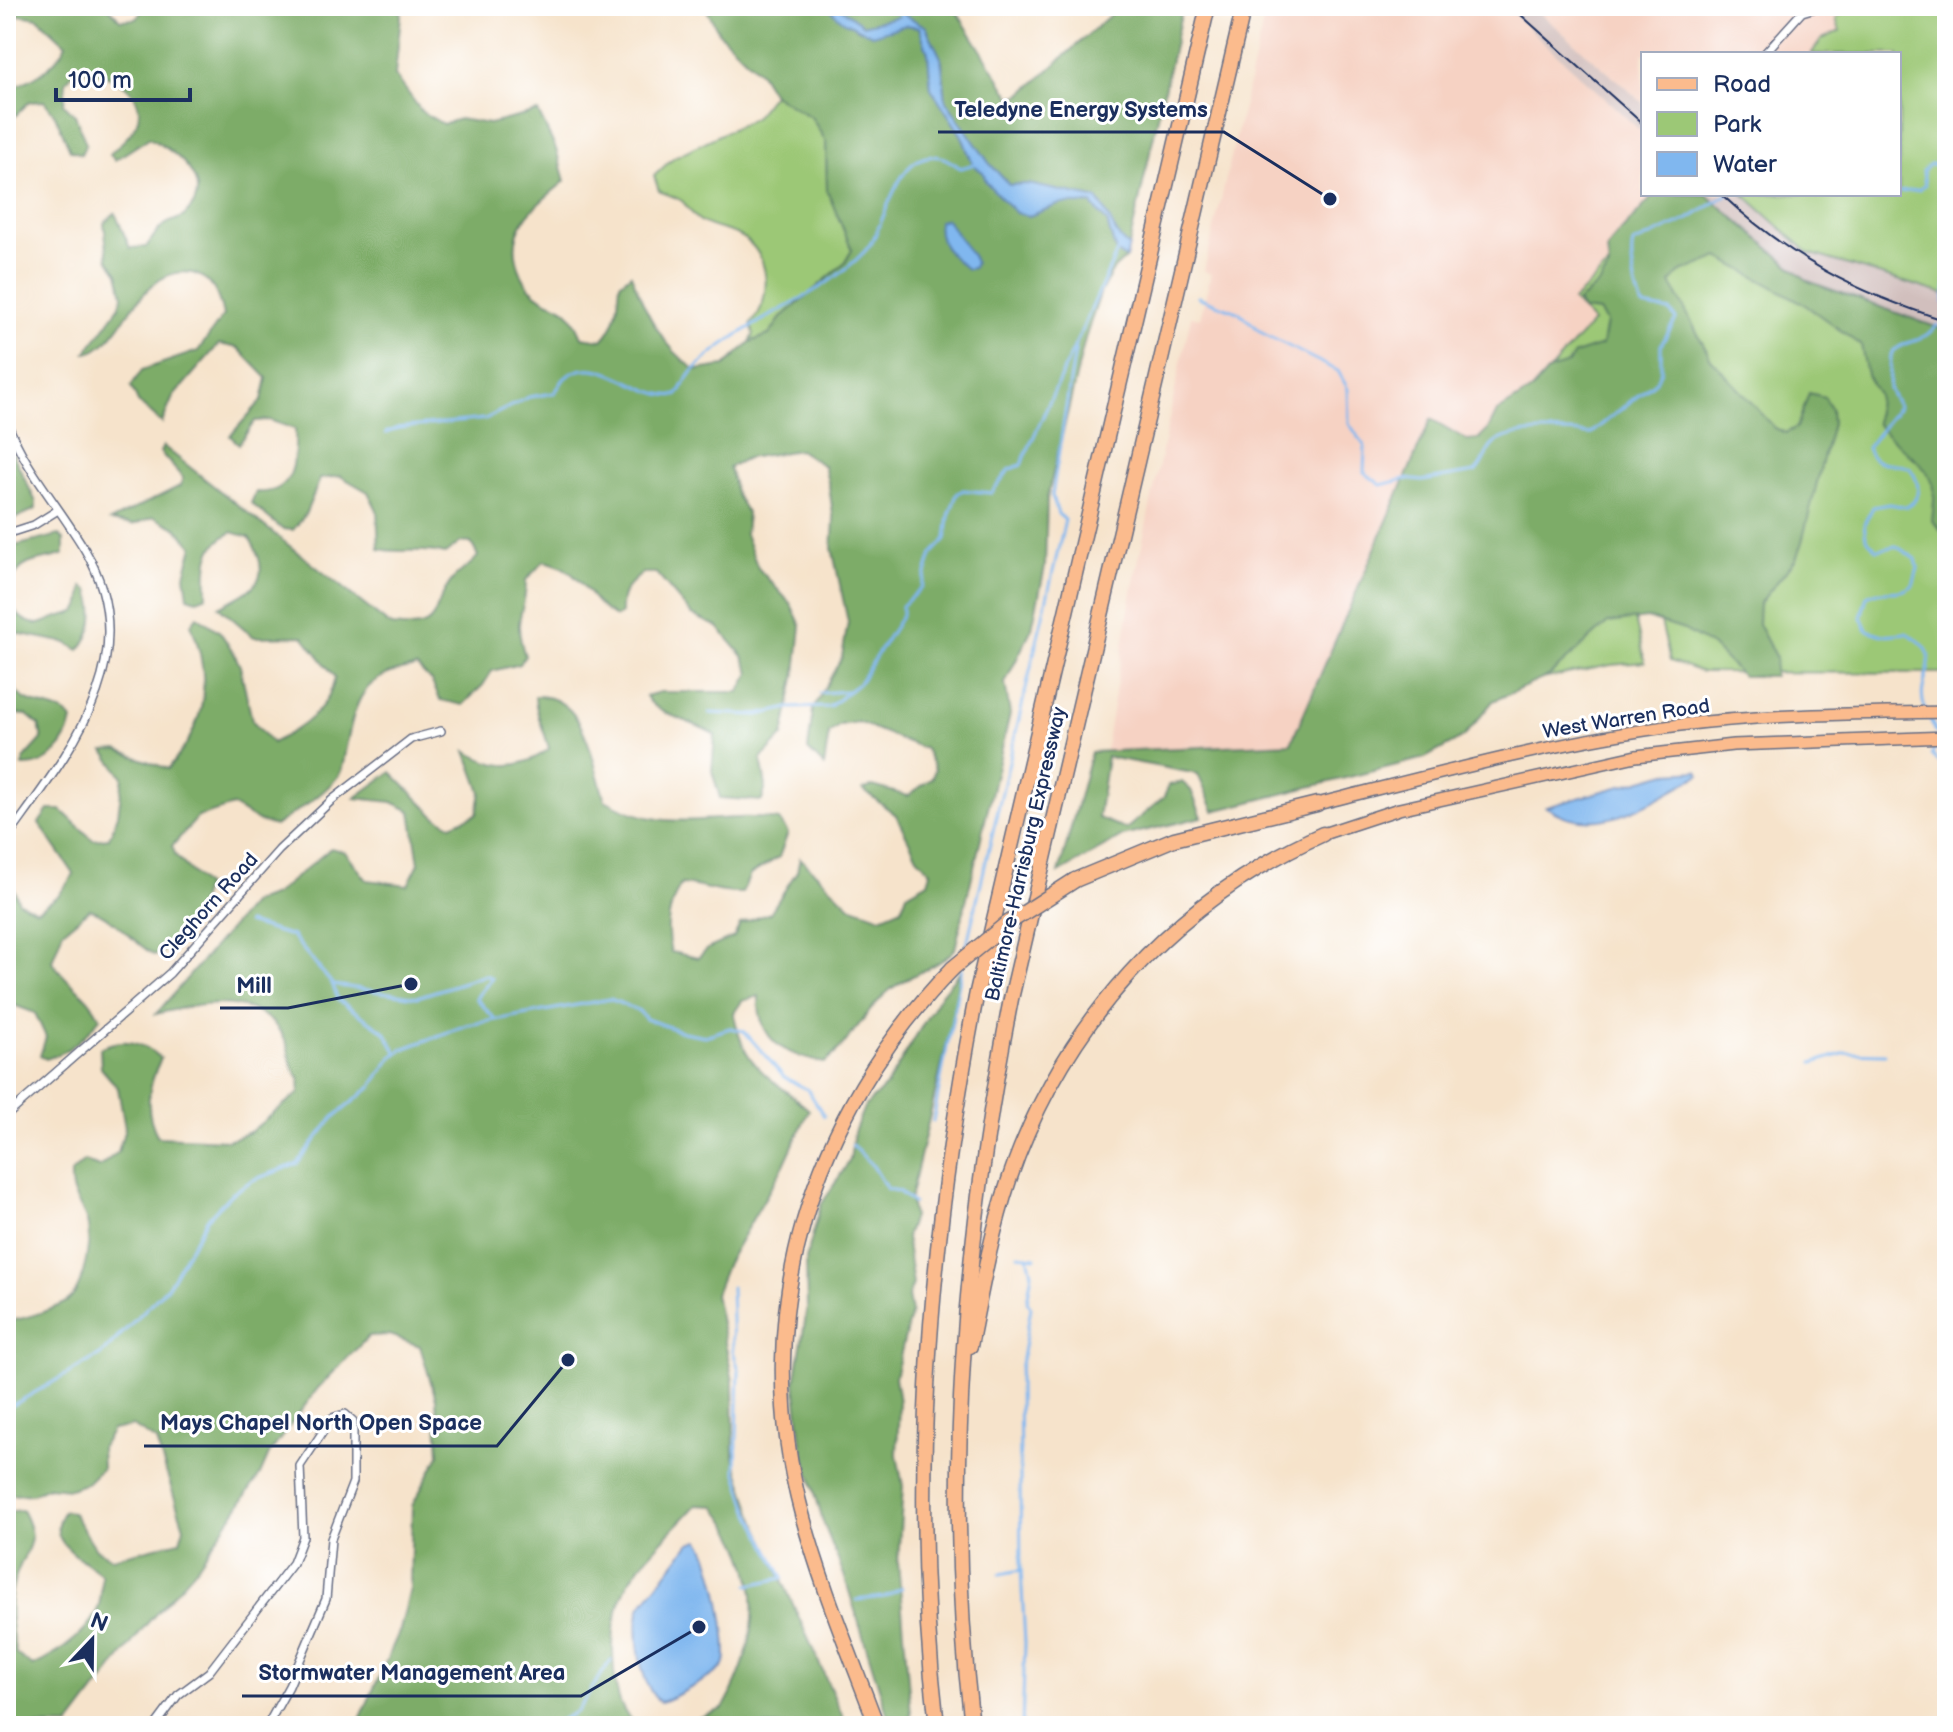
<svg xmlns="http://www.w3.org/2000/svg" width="1953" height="1732" font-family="'Balsamiq Sans',sans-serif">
<rect width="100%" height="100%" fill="#fff"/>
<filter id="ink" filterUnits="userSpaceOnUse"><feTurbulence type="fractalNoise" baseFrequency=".0125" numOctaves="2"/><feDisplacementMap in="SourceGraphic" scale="16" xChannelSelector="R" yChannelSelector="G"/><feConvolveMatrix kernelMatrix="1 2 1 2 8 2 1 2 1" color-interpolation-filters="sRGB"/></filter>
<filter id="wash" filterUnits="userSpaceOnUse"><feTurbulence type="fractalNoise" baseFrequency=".006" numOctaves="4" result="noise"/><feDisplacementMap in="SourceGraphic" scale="32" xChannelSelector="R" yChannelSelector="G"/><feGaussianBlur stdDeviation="1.8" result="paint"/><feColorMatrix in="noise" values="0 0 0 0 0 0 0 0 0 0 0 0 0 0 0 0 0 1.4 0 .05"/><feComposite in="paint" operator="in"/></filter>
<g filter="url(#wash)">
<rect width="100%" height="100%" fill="#f6e3cb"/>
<g fill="#f6d2c3">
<polygon points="1267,6 1504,6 1643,133 1643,194 1680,194 1573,302 1593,322 1462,466 1310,757 1105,753 1132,591 1191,316 1200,318 1211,274 1204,271"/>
<polygon points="1532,6 1848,6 1836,19 1840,31 1822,39 1811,54 1643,54 1643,103"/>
</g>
<g fill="#d1bfbd">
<polygon points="1504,6 1532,6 1643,103 1643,133"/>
<polygon points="1701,194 1743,194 1809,253 1947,295 1947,331 1813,290"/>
</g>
<g fill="#9cc876" stroke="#5c7c6a" stroke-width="2">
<polygon points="1848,6 1947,6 1947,295 1809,253 1743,194 1899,194 1899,54 1811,54 1822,39 1840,31 1836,19"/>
<path d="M773,94L812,118L826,142L827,190L852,250L844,264L781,318L769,335L750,342L754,334L751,324C773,300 771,252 740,236C728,229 710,229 699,220C692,215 688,207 682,201C676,197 666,194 659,191L654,176L674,157L754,118Z"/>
<polygon points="1680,194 1813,290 1947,331 1947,673 1702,672 1670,661 1654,592 1635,619 1645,662 1611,665 1469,694 1462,466 1593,322 1573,301"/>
</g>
<g fill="#7dac67" stroke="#4c6e62" stroke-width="2">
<path d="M14,6H108L120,20L137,19L144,6H402L395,75L422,112L443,124L459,119L489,124L538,112L556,149L565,181C541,202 508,222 517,260C519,269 524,281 530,288C556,314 564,293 582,337L602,340C618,324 618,304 620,283L631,274C645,311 662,347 696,370L725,366L750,342L769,335L781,318L844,264L852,250L827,190L826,142L812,118L773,94L760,73L719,33L705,6H826L859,30L906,25L919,27L928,53L931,88L962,136L973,165L983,172L987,182L1013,210L1029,216L1060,204H1092L1107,222L1116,252L1126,258L1113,270L1101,291L1085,339L1047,499L1045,567L1032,628L1005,683L1010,714L955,949C939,968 911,973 891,989C864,1011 851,1043 824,1063C784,1055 757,1040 759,996L742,1001L734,1013C743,1070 770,1075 809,1110L784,1165L727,1263L715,1294L733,1381L734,1457L752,1512L847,1726H675L723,1709C762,1637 768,1573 715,1506L696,1505C642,1564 606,1585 614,1671C616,1691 620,1714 638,1726H357L400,1630L410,1589L412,1506L439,1455L436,1399L420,1346L389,1335L369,1336L318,1388L269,1454L260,1475L195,1570L144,1627L69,1726H6V1512L22,1510C41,1546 25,1546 15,1579C7,1603 11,1630 16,1654L33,1666C57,1655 96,1629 100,1600C102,1592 101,1582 101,1574C82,1558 42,1541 64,1511L72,1512L96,1549L112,1558L180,1541L184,1527L156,1441L133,1426L112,1430L101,1448L102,1468L87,1483L70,1489L48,1487L33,1494L6,1495V1321C18,1321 63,1307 71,1298C84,1284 93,1236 86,1219C78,1197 70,1199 71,1173L84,1161L99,1167L118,1152L125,1128L118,1088L101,1068L100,1048C123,1037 141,1041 161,1058C148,1086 143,1110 158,1137L228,1140L250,1132L299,1093L300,1079C286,1063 292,1055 285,1040C261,991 199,1003 156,1014L252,903L274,895L331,848L345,852L367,880L408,885L419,863L411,811L392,802L355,798L391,772L435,816L451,825L477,814L481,792L466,751C497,769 519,771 549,749C545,730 535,715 535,696C586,694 592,762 605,800C671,838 712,810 779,820L788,833L779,857L750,875L742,893C719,894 703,886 681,884C669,906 664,927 671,952L698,958L709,948L734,937L740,924L770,913L797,871L800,858L850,906L881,917L902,908L907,894L928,882L931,872L917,857L896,815L863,790L873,786L908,796L932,778L935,769L925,749L858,722L840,725L829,733L824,766L808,750L813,709L842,657L848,622L832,548L834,522L829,486L824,466L799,450L747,458L729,467L736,495L747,513L745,534L758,568L791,604L801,626L796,673L783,736L761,759L766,786L762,801L720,798L712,771L715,735C695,721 656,716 646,696L660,692H739L750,673L743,656L718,627L692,615L656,573H643C627,586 620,592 621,613L616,617C586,603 585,569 544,561L526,580C526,617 511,612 525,656L519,664L492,671L483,685L463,705L440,700L432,682L417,667C359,675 356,701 345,752C344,759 343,769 339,775C323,796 296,811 275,826L260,822L233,806L198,817L172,846L176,856L205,886C198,910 182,948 154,955C131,940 115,918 90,909L63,931L52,961C67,985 88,992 100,1018C85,1037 70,1052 46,1059L40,1056L46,1037L35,1013L6,1002V869L19,902L37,910L59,895L74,874L39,823L48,810H61L93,840L109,838L118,815L123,777L104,751L118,750L168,769C208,723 212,679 191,624L197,616L220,632L234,653L240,666L252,720L272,743C300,729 329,710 335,677L303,636L254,637L219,607C253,589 276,581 249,537L232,532C202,547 207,568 207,596L197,600L188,597L185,575L193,546L176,528L154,517L133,525L110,521L180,486L183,478L160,452L163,446L391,626C448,633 426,609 454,578C462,569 471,566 478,556L471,543L461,542L445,554C421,547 401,554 379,549L377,510L368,492L340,476L320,479L305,515L293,530L282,529L251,503L256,492C296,495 296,458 295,429L269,420L255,421L239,444L230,436L262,400L267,378L238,348L219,344L173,397L162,423L138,402L131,386L142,370L198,351L223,316C219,297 213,278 192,273C139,263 120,351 86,353L119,307L123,295L118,273L108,259L104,223L115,213L130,248L146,247C153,238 158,228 168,223C173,220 181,219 185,215C218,183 175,151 149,138L115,160L110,154C117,146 132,135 136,125C151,89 103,69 75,69L66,82L64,104L75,115L86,144L81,154L70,150L55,115L44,101L29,102L6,125V90C30,81 55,69 66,44L38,18L19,15L6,27V11Z"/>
<path d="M837,6H953L1011,97L1021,95L1120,6H1183L1129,246C1114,238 1109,212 1097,199L1028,184L1009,185L989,163L946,101L942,61L926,27L905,15L863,25Z"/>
<path d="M1655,194H1706L1808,281L1947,331V530L1943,532L1932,521C1933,511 1935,499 1934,489C1932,465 1890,442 1876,423L1878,395L1867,375L1861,345L1801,302L1719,257L1679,273L1671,283L1711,359L1775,428L1786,433L1797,427L1809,393L1825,397L1831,409L1832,423L1802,542L1796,559L1759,604L1758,624L1776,658L1774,676H1742L1712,646L1684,630L1647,618L1608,623L1549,676L1493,701L1464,737L1425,758L1214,811L1198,774L1107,757L1098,818L1126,829L1164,797L1169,785L1182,782L1191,790L1202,817L1123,836L1059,873L1091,752L1291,743L1431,419L1467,440L1479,439L1488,430L1497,412L1533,389L1549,370L1568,364L1574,354L1602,345L1606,322L1599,312L1583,310L1578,302L1600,283L1609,268L1607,250L1613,240Z"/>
<polygon points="6,440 36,502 36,509 16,518 6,514"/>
<path d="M59,535L64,540V554C53,559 39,559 28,564C1,577 6,621 37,624C44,624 48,620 55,618C79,610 81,617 83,587L89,590C97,612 95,632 79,650L67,643L6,631V548Z"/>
<path d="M6,659L14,668C16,675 11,679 14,686C22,710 60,702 72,720C68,743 48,768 23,766L24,759L42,739L39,725L27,715L6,713Z"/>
<polygon points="960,971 953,1018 910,1199 913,1217 906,1237 913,1284 908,1296 911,1312 895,1377 899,1402 897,1455 903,1486 898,1562 912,1726 891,1726 844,1575 823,1522 802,1446 795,1382 807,1309 806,1259 821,1205 850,1160 854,1132 864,1107 886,1086 941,994"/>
</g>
<g fill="#80b7ef" stroke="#4e73a6" stroke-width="2">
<path d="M826,6H837L863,25L905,15L926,27L941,58L946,101L989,163L1009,185L1028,184L1097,199C1109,212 1114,238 1129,246L1126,258L1116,252L1107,222L1092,204H1060L1029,216L1016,213L1002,199L986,182L983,172L973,165L962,136L931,88L928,53L919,27L906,25L872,35L843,21Z"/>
<path d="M946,219L972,256L975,262L973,268L967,269C952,258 935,241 939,221Z"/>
<path d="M1698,771L1700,775C1653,799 1600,843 1546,807L1667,773Z"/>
<path d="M699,1540C713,1549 732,1650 724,1666C720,1673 668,1701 660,1702C640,1688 632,1627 641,1606L690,1543Z"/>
</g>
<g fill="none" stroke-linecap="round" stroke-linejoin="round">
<g stroke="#80b7ef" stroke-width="3">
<polyline points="892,6 903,17"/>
<polyline points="1899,192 1919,190 1925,185 1923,171 1930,164 1947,166"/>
<path d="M1198,297L1240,313L1264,334L1338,371L1348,389L1349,423L1365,447L1364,472L1381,485L1405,479L1422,481L1475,472C1483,465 1485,454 1492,446C1507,428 1567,431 1590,434L1656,381L1661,370V345L1676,319L1670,311L1643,306C1636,297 1629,255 1633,244L1689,219L1728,194"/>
<polyline points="1944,303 1947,280"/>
<path d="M386,433L398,428L485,419L529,397L554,393C559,388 561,382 565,378C599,348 641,401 678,395C683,386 688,377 695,369C743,319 817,302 865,251C887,228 894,148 940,157C948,158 954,165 961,168L975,164"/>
<polyline points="820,693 848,691"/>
<path d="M1925,708C1912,679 1953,656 1906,633L1883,635L1867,630L1861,617L1867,596C1882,587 1900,597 1913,585L1918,568L1916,559L1896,546L1877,550L1866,538L1864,524L1873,507L1889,504L1907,507C1923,497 1919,481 1910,468C1892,460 1875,470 1867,448L1898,407L1889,389L1891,355C1902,338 1924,344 1937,325"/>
<polyline points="710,713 758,715 789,708 829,707 859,683 902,615 902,606 922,587 932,554 946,539 949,516 957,494 963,490 991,493 1009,470 1021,465 1117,252"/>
<polyline points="1928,715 1937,734"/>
<polyline points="1936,741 1932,755 1947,770"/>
<polyline points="247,923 292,936 333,985 337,999 385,1032 397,1053"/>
<polyline points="965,952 1065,520 1058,514 1052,496 1075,350"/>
<polyline points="333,985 417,997 486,975 492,978 476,998 494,1018"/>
<polyline points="1813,1063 1846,1053 1885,1054"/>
<polyline points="933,1121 962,968"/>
<polyline points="852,1145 873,1166 887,1189 898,1191 913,1203"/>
<polyline points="1018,1255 1036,1257"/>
<polyline points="731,1287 733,1351 739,1370 736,1470 748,1508 783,1578 749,1585"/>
<polyline points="6,1409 102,1354 168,1286 207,1219 231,1194 253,1180 297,1164 333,1118 372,1086 392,1057 403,1049 467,1025 610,999 639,1011 646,1019 683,1032 705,1036 730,1028 744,1031 784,1077 808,1090 824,1116"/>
<polyline points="1021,1570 1025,1643 1022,1726"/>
<polyline points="1000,1574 1021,1570 1019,1376 1031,1307 1027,1301 1032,1273 1028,1256"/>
<polyline points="856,1600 884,1597 902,1588"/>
<polyline points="550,1726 577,1711 611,1660"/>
</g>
</g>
</g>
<g filter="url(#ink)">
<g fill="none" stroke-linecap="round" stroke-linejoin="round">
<g stroke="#686e84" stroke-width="10">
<g id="street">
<polyline points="1322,9 1328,6"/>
<polyline points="1764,54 1802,12 1822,6"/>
<path d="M6,420C24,468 59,506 85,550C149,659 67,754 6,840"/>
<polyline points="6,534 34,525 58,510"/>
<polyline points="6,1116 170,973 279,850 332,800 411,739 441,731"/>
<polyline points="155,1726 178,1695 209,1672 293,1563 303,1537 300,1466 332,1418 345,1414 353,1421 353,1482 331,1539 326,1599 289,1686 267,1726"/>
</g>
</g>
<g stroke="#686e84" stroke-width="14">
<g id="primary">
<path d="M1317,804C1437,774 1557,741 1680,725C1768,714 1858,714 1947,712"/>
<polyline points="1323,834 1399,809 1636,756 1733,745 1947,737"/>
</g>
</g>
<g stroke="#686e84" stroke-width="17">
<g id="highway">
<polyline points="1075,880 1174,839 1317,804"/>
<path d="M970,1346C981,1291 991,1234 1009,1180C1062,1024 1173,901 1323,834"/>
<path d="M877,1726C851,1656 821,1586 802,1514C748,1315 811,1113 953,968"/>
<path d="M937,1726C908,1481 930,1233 977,992L1208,6"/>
<path d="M972,1726C943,1482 964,1239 1011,999L1244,6"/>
</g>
</g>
<use href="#street" stroke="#fff" stroke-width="7"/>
<use href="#primary" stroke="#fbbb8d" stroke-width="11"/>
<use href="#highway" stroke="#fbbb8d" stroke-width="14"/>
<g stroke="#1b2f5e" stroke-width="2">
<polyline points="1511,6 1643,124"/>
<path d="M1721,194C1792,260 1855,292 1947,321"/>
</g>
<g stroke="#686e84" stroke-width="17" stroke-linecap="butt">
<polyline id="highway-bridge" points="953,968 1005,925 1075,880"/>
</g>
<use href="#highway-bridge" stroke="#fbbb8d" stroke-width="14"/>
</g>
</g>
<g text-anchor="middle" stroke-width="6" stroke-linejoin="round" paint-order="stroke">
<g font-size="20" fill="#1b2f5e" stroke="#fff">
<text transform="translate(1626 718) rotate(-9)" y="7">West Warren Road</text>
<text transform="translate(1025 854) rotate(-77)" y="7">Baltimore-Harrisburg Expressway</text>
<text transform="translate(208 906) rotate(-48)" y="7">Cleghorn Road</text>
</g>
</g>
<path fill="none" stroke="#1b2f5e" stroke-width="3" d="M1330 199L1224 132H938M411 984L288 1008H220M568 1360L497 1446H144M699 1627L581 1696H242"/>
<g fill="#1b2f5e" stroke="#fff" stroke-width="3">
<circle cx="1330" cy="199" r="8"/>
<circle cx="411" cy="984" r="8"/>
<circle cx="568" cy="1360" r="8"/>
<circle cx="699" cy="1627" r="8"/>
</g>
<g font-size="22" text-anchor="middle" font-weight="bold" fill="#1b2f5e" stroke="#fff" stroke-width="6" stroke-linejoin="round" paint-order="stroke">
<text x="1081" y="117">Teledyne Energy Systems</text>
<text x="254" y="993">Mill</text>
<text x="321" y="1430">Mays Chapel North Open Space</text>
<text x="412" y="1680">Stormwater Management Area</text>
</g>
<rect width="1953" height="1732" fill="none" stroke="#fff" stroke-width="32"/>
<rect x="1641" y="52" width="260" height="144" fill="#ffffff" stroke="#a4acbf" stroke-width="2"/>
<rect x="1657" y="78" width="40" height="12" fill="#fbbb8d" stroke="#a4acbf" stroke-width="2"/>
<text x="1713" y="92" font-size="24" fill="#1b2f5e">Road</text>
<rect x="1657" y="112" width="40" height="24" fill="#9cc876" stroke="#a4acbf" stroke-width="2"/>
<text x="1713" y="132" font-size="24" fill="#1b2f5e">Park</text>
<rect x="1657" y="152" width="40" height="24" fill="#80b7ef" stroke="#a4acbf" stroke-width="2"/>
<text x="1713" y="172" font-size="24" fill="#1b2f5e">Water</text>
<g transform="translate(92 1640) rotate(22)" stroke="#ffffff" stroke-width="6" paint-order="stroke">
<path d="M0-6L14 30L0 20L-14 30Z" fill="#1b2f5e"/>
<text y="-12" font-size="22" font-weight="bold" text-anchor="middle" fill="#1b2f5e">N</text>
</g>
<path d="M56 88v12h134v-12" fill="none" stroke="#1b2f5e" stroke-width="4"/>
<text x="68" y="88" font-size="24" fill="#1b2f5e" stroke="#ffffff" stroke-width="6" paint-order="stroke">100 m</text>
</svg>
